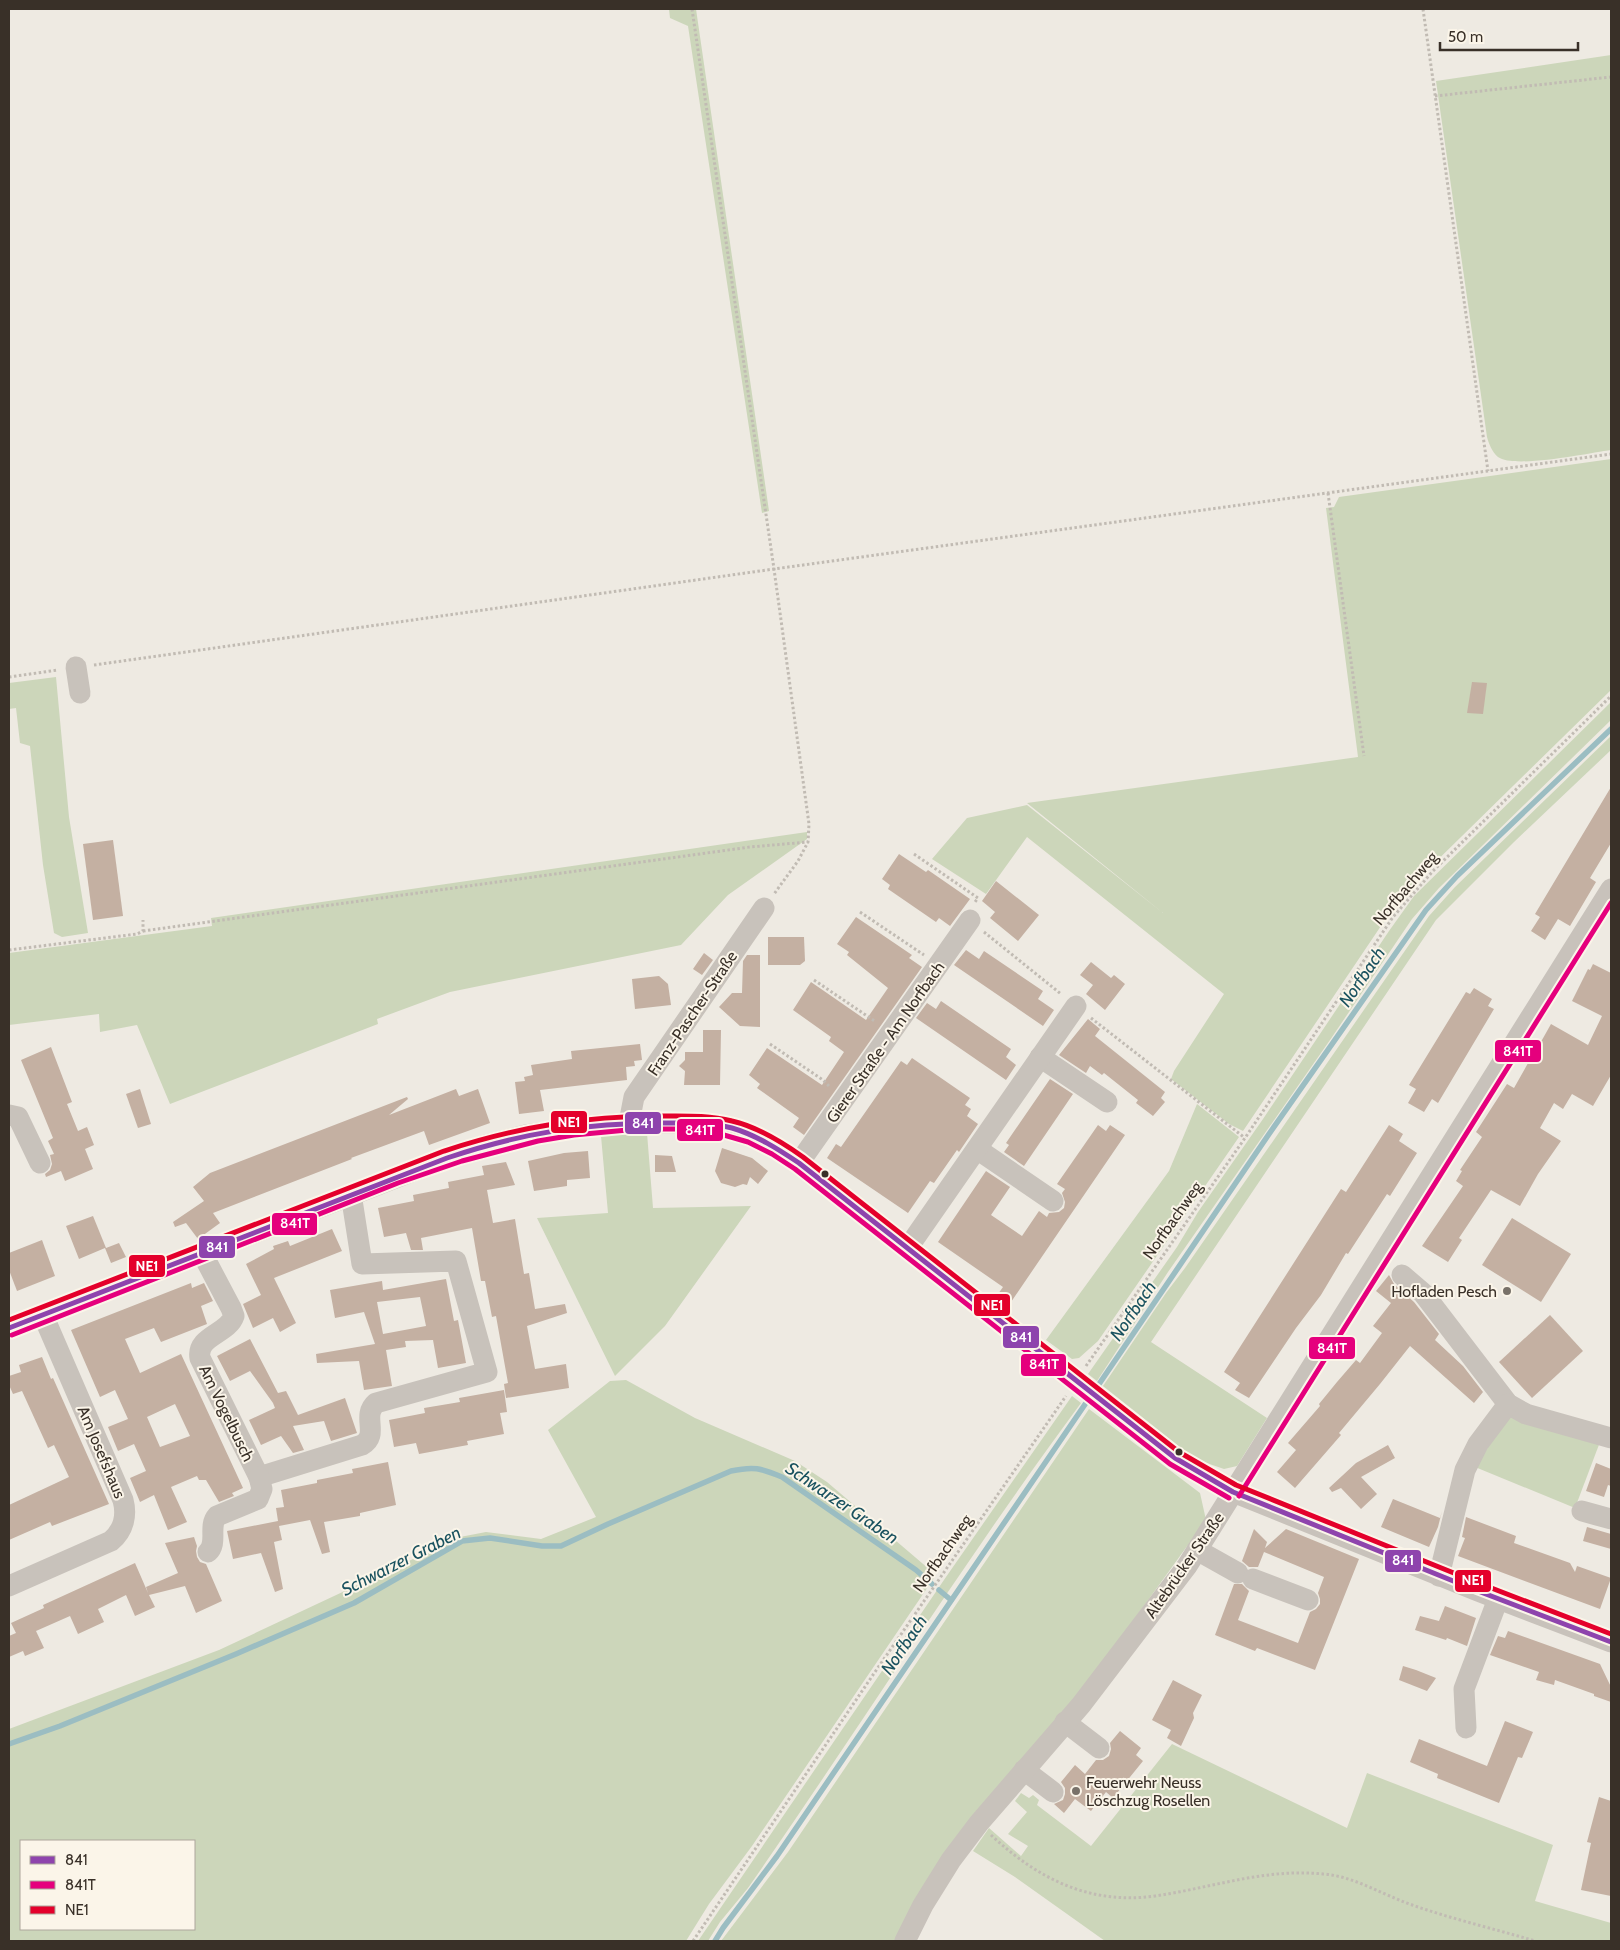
<svg xmlns="http://www.w3.org/2000/svg" width="1620" height="1950" font-family="Cabin,sans-serif">
<rect width="100%" height="100%" fill="#eeeae2"/>
<g fill="#ccd6ba" fill-rule="evenodd">
<polygon points="669,9 696,9 769,511 762,513 688,26 670,18"/>
<path d="M1611,55V450C1589,453 1514,469 1498,457C1492,452 1489,444 1487,437L1436,81Z"/>
<polygon points="1611,459 1611,690 1409,888 1389,914 1243,1131 1229,1124 1171,1079 1174,1071 1224,994 1027,837 986,894 932,859 967,818 1027,805 1163,913 1027,803 1358,757 1326,508 1334,507 1339,497"/>
<polygon points="56,677 69,817 88,933 62,937 54,933 43,865 30,746 20,743 16,708 9,709 9,683"/>
<polygon points="1611,702 1611,720 1439,888 1412,919 1330,1040 1168,1272 1097,1381 1088,1374 1177,1247 1198,1212 1263,1119 1389,931 1414,896"/>
<polygon points="1611,736 1611,750 1514,842 1436,920 1151,1342 1267,1418 1237,1466 1224,1469 1195,1459 1103,1386 1166,1293 1185,1268 1429,916 1455,887"/>
<polygon points="807,832 807,839 728,895 681,945 450,992 377,1019 378,1024 170,1104 137,1025 100,1032 99,1014 9,1025 9,953 212,926 211,918"/>
<polygon points="1197,1104 1239,1137 1098,1341 1079,1358 1072,1359 1046,1340 1169,1171"/>
<polygon points="647,1133 653,1208 751,1206 665,1326 615,1376 537,1218 608,1213 601,1136"/>
<path d="M626,1380L695,1418L795,1461L827,1482L936,1575L752,1846L709,1904L686,1941H9V1729L219,1650L460,1537L486,1532L541,1539L596,1517L548,1430L610,1381ZM194,1841V1929H21V1841Z"/>
<path d="M1072,1396L1081,1403C964,1561 860,1727 748,1888L720,1922L708,1941H698L946,1577Z"/>
<polygon points="1089,1409 1200,1493 1206,1520 1078,1697 895,1941 721,1941 788,1852"/>
<polygon points="1511,1412 1600,1442 1575,1508 1475,1467"/>
<polygon points="1172,1744 1347,1828 1367,1773 1553,1845 1535,1901 1611,1923 1611,1941 1105,1941 1015,1877 973,1851 989,1828 1021,1856 1028,1846 1008,1834 1027,1812 1015,1801 1021,1793 1029,1798 1033,1795 1039,1800 1037,1805 1091,1846"/>
</g>
<g fill="none" stroke-linecap="round" stroke-linejoin="round">
<g stroke="#9bbdc2" stroke-width="5.5">
<polyline points="1095,1390 1269,1134 1426,910 1457,876 1611,729"/>
<polyline points="939,1590 951,1600"/>
<path d="M9,1744L60,1726L236,1654L354,1603L462,1541L490,1538L542,1546H561L608,1524L731,1471C754,1466 760,1468 782,1477L916,1570L932,1584"/>
<polyline points="715,1941 723,1928 777,1856 1090,1397"/>
</g>
</g>
<g fill="#c4b0a2" fill-rule="evenodd">
<polygon points="1472,682 1487,683 1483,714 1467,713"/>
<polygon points="1611,787 1611,843 1590,878 1596,882 1570,926 1558,919 1545,940 1531,931 1540,917 1535,914"/>
<polygon points="113,840 123,916 93,920 83,844"/>
<polygon points="899,854 926,872 928,870 970,899 950,926 939,918 936,922 888,889 890,885 882,879"/>
<polygon points="996,881 1039,915 1018,941 990,918 995,912 982,901"/>
<polygon points="856,917 912,955 909,958 922,967 804,1135 793,1127 799,1118 757,1088 760,1084 749,1075 767,1048 822,1085 844,1052 829,1041 831,1037 793,1010 811,982 866,1020 888,988 847,955 849,952 837,944"/>
<polygon points="768,937 804,937 805,961 800,965 768,965"/>
<polygon points="966,950 979,959 984,951 1043,991 1038,999 1054,1010 1043,1026 954,965"/>
<polygon points="704,953 713,960 702,975 693,969"/>
<polygon points="747,955 760,955 760,1027 740,1026 719,1007 732,993 742,993 743,961"/>
<polygon points="1091,962 1111,978 1114,975 1125,984 1105,1010 1086,994 1093,985 1080,975"/>
<polygon points="1593,964 1611,973 1611,1075 1593,1106 1572,1094 1563,1109 1554,1103 1540,1128 1561,1141 1538,1174 1520,1206 1491,1190 1459,1238 1462,1240 1448,1262 1422,1246 1463,1186 1456,1181 1462,1171 1460,1170 1482,1137 1476,1132 1507,1084 1514,1088 1541,1040 1542,1040 1551,1024 1588,1045 1602,1016 1572,1001 1588,969 1590,970"/>
<polygon points="659,976 668,984 671,1005 635,1009 632,979"/>
<polygon points="1474,988 1492,999 1488,1006 1494,1009 1438,1103 1432,1099 1424,1112 1408,1103 1416,1089 1409,1085 1466,992 1470,994"/>
<polygon points="941,1001 1011,1049 1006,1057 1016,1065 1006,1080 916,1018 927,1003 936,1009"/>
<polygon points="1088,1019 1100,1029 1095,1036 1165,1092 1161,1098 1165,1102 1153,1116 1136,1103 1138,1100 1104,1073 1102,1075 1090,1066 1086,1073 1059,1055"/>
<polygon points="703,1030 721,1030 720,1085 684,1085 685,1071 679,1066 685,1060 685,1052 703,1052"/>
<polygon points="640,1044 642,1060 634,1061 635,1066 626,1067 627,1080 540,1090 544,1111 519,1114 515,1082 525,1081 524,1077 533,1075 531,1065 572,1059 571,1051"/>
<polygon points="51,1047 72,1102 67,1104 78,1131 87,1127 94,1145 85,1149 93,1169 65,1181 61,1171 46,1177 45,1174 50,1170 52,1164 50,1155 54,1154 48,1141 53,1138 21,1060"/>
<polygon points="912,1058 970,1098 965,1105 971,1109 967,1116 978,1124 959,1152 957,1150 934,1183 930,1181 908,1213 827,1158 836,1144 841,1147 901,1061 907,1065"/>
<polygon points="1050,1079 1073,1094 1024,1166 1004,1152 1009,1145 1006,1143"/>
<polygon points="140,1089 151,1124 138,1128 126,1094"/>
<polygon points="456,1089 459,1096 478,1089 490,1123 429,1145 424,1131 351,1158 352,1159 213,1213 220,1223 198,1239 186,1223 175,1227 173,1222 204,1201 193,1187 210,1173 407,1097 408,1099 389,1115"/>
<polygon points="1098,1125 1106,1131 1110,1125 1125,1135 1011,1302 998,1294 1003,1287 938,1242 986,1171 1010,1187 991,1215 1022,1236 1039,1211 1047,1217 1049,1213 1059,1212 1064,1208 1065,1202 1062,1193 1065,1189 1057,1184"/>
<polygon points="1389,1125 1403,1134 1399,1141 1417,1153 1390,1196 1387,1194 1348,1254 1346,1253 1321,1295 1296,1328 1249,1398 1235,1390 1240,1383 1224,1372 1341,1189 1346,1192"/>
<polygon points="722,1148 752,1158 768,1171 758,1184 750,1177 747,1185 743,1184 735,1187 721,1183 715,1171"/>
<polygon points="588,1151 590,1178 567,1180 567,1186 534,1191 528,1161 564,1153"/>
<polygon points="655,1155 672,1156 676,1172 655,1172"/>
<polygon points="506,1162 515,1185 487,1190 493,1223 515,1219 524,1274 529,1273 535,1309 565,1304 567,1313 527,1326 535,1369 566,1364 569,1388 506,1398 504,1384 508,1383 496,1316 492,1317 485,1281 481,1281 472,1228 421,1238 423,1250 411,1250 406,1233 384,1237 378,1208 414,1201 413,1195 449,1188 448,1182 484,1175 482,1166"/>
<polygon points="93,1216 106,1248 119,1243 126,1257 111,1263 105,1248 79,1259 66,1226"/>
<polygon points="1512,1218 1571,1254 1541,1302 1482,1265"/>
<polygon points="332,1229 342,1251 274,1278 296,1323 280,1332 273,1318 253,1328 243,1304 261,1295 246,1264 274,1249 273,1246 288,1241 290,1246"/>
<polygon points="42,1240 55,1276 17,1291 9,1270 9,1253"/>
<polygon points="1389,1275 1394,1284 1414,1302 1439,1334 1435,1340 1463,1366 1483,1392 1474,1403 1410,1346 1380,1384 1339,1433 1341,1435 1295,1488 1277,1472 1296,1450 1288,1443 1320,1406 1319,1404 1337,1382 1356,1360 1360,1363 1382,1333 1373,1326 1391,1303 1376,1291"/>
<path d="M446,1279L454,1321L458,1320L466,1363L438,1368L433,1340L405,1341L406,1347L386,1350L392,1386L364,1390L359,1361L317,1363L316,1354L375,1344L364,1312L335,1318L330,1290L382,1281L383,1290ZM420,1297L426,1326L383,1334L377,1302Z"/>
<path d="M191,1283L192,1288L204,1283L213,1301L201,1306L207,1324L161,1342L154,1328L125,1339L140,1373L181,1354L243,1488L232,1493L234,1496L219,1502L206,1480H199L197,1476L171,1487L187,1522L168,1530L154,1495L140,1502L130,1478L146,1471L134,1444L118,1451L108,1427L128,1419L115,1390L100,1397L71,1330ZM175,1404L190,1436L160,1447L147,1417Z"/>
<polygon points="1550,1315 1583,1351 1532,1398 1499,1362"/>
<polygon points="250,1339 278,1393 286,1391 298,1415 345,1398 357,1433 331,1441 324,1421 293,1426 304,1450 293,1453 281,1436 261,1445 249,1420 275,1408 273,1403 250,1371 230,1381 217,1356"/>
<polygon points="42,1357 51,1379 53,1378 109,1504 52,1526 50,1522 9,1540 9,1505 69,1477 54,1445 48,1448 22,1391 13,1394 9,1385 9,1376 21,1372 19,1365"/>
<polygon points="504,1390 507,1412 500,1413 504,1434 467,1441 468,1445 419,1454 416,1443 394,1447 389,1420 425,1413 424,1408 460,1402 459,1398"/>
<polygon points="1388,1445 1395,1458 1361,1477 1377,1494 1361,1509 1341,1488 1332,1492 1329,1488 1356,1463"/>
<polygon points="388,1462 396,1505 360,1513 360,1516 324,1522 330,1552 322,1554 310,1520 279,1526 282,1540 274,1542 283,1589 275,1592 261,1553 233,1559 227,1531 278,1521 276,1508 284,1507 281,1490 317,1483 317,1480 353,1473 352,1469"/>
<polygon points="1596,1463 1611,1469 1611,1486 1608,1485 1604,1497 1586,1491"/>
<polygon points="1393,1499 1440,1518 1442,1511 1438,1527 1429,1547 1381,1527"/>
<polygon points="1466,1517 1516,1536 1514,1543 1570,1563 1575,1572 1577,1566 1611,1578 1600,1609 1458,1556 1465,1538 1462,1537"/>
<polygon points="1587,1527 1611,1534 1611,1549 1583,1541"/>
<polygon points="1254,1529 1267,1542 1265,1548 1286,1529 1359,1559 1315,1670 1257,1648 1255,1651 1215,1635 1234,1584 1242,1584 1249,1591 1238,1620 1298,1643 1310,1612 1316,1609 1320,1604 1320,1599 1318,1593 1324,1577 1264,1552 1258,1567 1249,1567 1242,1561"/>
<polygon points="194,1537 197,1546 196,1551 197,1557 200,1562 206,1564 222,1601 196,1613 185,1586 149,1595 155,1607 135,1616 126,1595 98,1609 104,1622 78,1634 70,1616 36,1631 44,1648 25,1656 23,1651 9,1657 9,1636 16,1633 11,1623 44,1608 43,1605 135,1563 148,1593 146,1587 178,1573 165,1543"/>
<polygon points="1445,1606 1476,1618 1467,1646 1447,1638 1446,1640 1415,1630 1420,1616 1439,1621"/>
<polygon points="1508,1631 1600,1664 1611,1687 1611,1702 1594,1696 1594,1694 1555,1680 1554,1685 1536,1680 1539,1672 1490,1655 1498,1636 1505,1638"/>
<polygon points="1403,1666 1416,1670 1436,1678 1427,1691 1399,1680"/>
<polygon points="1173,1680 1202,1695 1193,1713 1194,1718 1181,1746 1167,1738 1171,1730 1152,1720"/>
<polygon points="1505,1721 1533,1732 1522,1758 1518,1757 1499,1803 1437,1778 1438,1774 1410,1762 1419,1739 1487,1766"/>
<polygon points="1120,1731 1141,1748 1136,1755 1143,1761 1113,1798 1106,1792 1091,1811 1075,1799 1064,1813 1054,1804 1063,1800 1065,1794 1065,1788 1061,1782 1075,1765 1085,1774 1096,1760 1103,1760 1109,1756 1111,1749 1110,1743"/>
<polygon points="1599,1797 1611,1801 1611,1896 1581,1890 1591,1843 1587,1842"/>
</g>
<g fill="none" stroke-linecap="round" stroke-linejoin="round">
<g stroke="#c1bbb3" stroke-width="3" stroke-dasharray="2.5 2.5" stroke-linecap="butt">
<polyline points="692,9 774,569 809,824 808,842 798,861 774,894"/>
<polyline points="1423,9 1488,471"/>
<polyline points="1435,96 1611,77"/>
<polyline points="1328,493 1364,756"/>
<polyline points="94,665 774,569 1611,454"/>
<polyline points="9,677 58,670"/>
<polyline points="914,854 978,898 975,902"/>
<polyline points="860,912 924,955"/>
<polyline points="143,931 750,847 808,842"/>
<polyline points="984,932 1061,994"/>
<polyline points="9,950 137,934 143,931 143,920"/>
<polyline points="814,980 876,1022"/>
<polyline points="1091,1018 1245,1138"/>
<polyline points="770,1044 823,1080 830,1087"/>
<polyline points="1086,1366 1245,1138 1393,917 1433,871 1611,696"/>
<path d="M991,1835C1038,1879 1090,1905 1155,1896C1211,1888 1265,1868 1323,1874C1352,1876 1378,1892 1404,1902C1447,1918 1492,1928 1535,1941"/>
<polyline points="693,1941 877,1669 1066,1396"/>
</g>
<g stroke="#c8c2bb" stroke-width="21">
<polyline points="76,667 80,693"/>
<polyline points="1040,1057 1107,1102"/>
<polyline points="9,1115 18,1117 40,1163"/>
<polyline points="629,1123 634,1097 764,908"/>
<polyline points="977,1149 1053,1201"/>
<polyline points="799,1163 970,920"/>
<polyline points="907,1249 1076,1006"/>
<path d="M202,1253L231,1308L234,1316C228,1334 196,1336 200,1358L259,1477L362,1445C380,1435 361,1416 376,1403L487,1372L456,1261L362,1264L351,1194"/>
<polyline points="1402,1275 1423,1293 1508,1404 1526,1414 1611,1438"/>
<polyline points="9,1328 447,1158 486,1145 526,1135 586,1126 629,1123 699,1123 731,1128 745,1133 774,1146 799,1163 1076,1381 1175,1458 1233,1492 1478,1591 1611,1642"/>
<polyline points="1582,1511 1611,1519"/>
<polyline points="1197,1550 1238,1573"/>
<path d="M208,1552C218,1543 208,1526 217,1516L258,1499L262,1489L259,1477"/>
<polyline points="1439,1576 1465,1470 1478,1444 1508,1404"/>
<polyline points="1253,1579 1308,1600"/>
<path d="M9,1586L111,1541C124,1530 127,1515 123,1500L43,1315"/>
<polyline points="1065,1722 1099,1748"/>
<polyline points="1466,1728 1464,1689 1498,1599"/>
<polyline points="1024,1770 1053,1792"/>
<polyline points="905,1941 923,1905 951,1860 979,1823 1081,1705 1187,1566 1611,889"/>
</g>
<g stroke="#fbf5e9" stroke-width="9">
<path id="bus-1" d="M9,1328L447,1158C521,1133 585,1123 664,1123C686,1123 710,1122 732,1128C756,1135 778,1149 799,1163L1175,1458L1233,1492L1478,1591L1611,1642"/>
</g>
<g stroke="#fbf5e9" stroke-width="9">
<g id="bus-2">
<polyline points="12,1335 398,1183 462,1161 538,1141 574,1135 638,1129 691,1129 717,1133 748,1142 772,1154 795,1169 1170,1464 1229,1498"/>
<polyline points="1239,1496 1611,903"/>
</g>
</g>
<g stroke="#fbf5e9" stroke-width="9">
<path id="bus-3" d="M9,1320L444,1151C517,1127 584,1116 661,1116C685,1116 709,1115 732,1121C758,1127 782,1142 803,1157L1179,1452L1236,1485L1481,1584L1611,1634"/>
</g>
<use href="#bus-1" stroke="#8e44ad" stroke-width="5"/>
<use href="#bus-2" stroke="#e5007d" stroke-width="5"/>
<use href="#bus-3" stroke="#e4002b" stroke-width="5"/>
</g>
<g fill="#393028" stroke="#fbf5e9" stroke-width="2">
<circle cx="825" cy="1174" r="4.5"/>
<circle cx="1179" cy="1452" r="4.5"/>
</g>
<g fill="#787169" stroke="#fbf5e9" stroke-width="2">
<circle cx="1507" cy="1291" r="5"/>
<circle cx="1076" cy="1791" r="5"/>
</g>
<g text-anchor="middle" stroke-width="4" stroke-linejoin="round" paint-order="stroke">
<g font-size="16" fill="#393028" stroke="#fbf5e9">
<text transform="translate(1405 888) rotate(-50)" y="6">Norfbachweg</text>
<text transform="translate(692 1013) rotate(-56)" y="6">Franz-Pascher-Straße</text>
<text transform="translate(885 1042) rotate(-55)" y="6">Gierer Straße - Am Norfbach</text>
<text transform="translate(1172 1220) rotate(-55)" y="6">Norfbachweg</text>
<text transform="translate(227 1413) rotate(64)" y="6">Am Vogelbusch</text>
<text transform="translate(102 1452) rotate(67)" y="6">Am Josefshaus</text>
<text transform="translate(942 1553) rotate(-55)" y="6">Norfbachweg</text>
<text transform="translate(1184 1565) rotate(-55)" y="6">Altebrücker Straße</text>
</g>
<g font-size="16" fill="#393028" stroke="#fbf5e9" text-anchor="end">
<text x="1497" y="1297">Hofladen Pesch</text>
<text x="1086" y="1788" text-anchor="start">Feuerwehr Neuss<tspan x="1086" dy="18">Löschzug Rosellen</tspan></text>
</g>
<g font-size="18" font-style="italic" fill="#1a525f" stroke="#fbf5e9">
<text transform="translate(1362 977) rotate(-56)" y="6">Norfbach</text>
<text transform="translate(1133 1311) rotate(-56)" y="6">Norfbach</text>
<text transform="translate(842 1503) rotate(34)" y="6">Schwarzer Graben</text>
<text transform="translate(401 1561) rotate(-27)" y="6">Schwarzer Graben</text>
<text transform="translate(904 1645) rotate(-56)" y="6">Norfbach</text>
</g>
</g>
<g stroke="#fbf5e9" stroke-width="2">
<rect x="1494" y="1039" width="48" height="24" rx="5" fill="#e5007d"/>
<rect x="550" y="1110" width="38" height="24" rx="5" fill="#e4002b"/>
<rect x="624" y="1111" width="38" height="24" rx="5" fill="#8e44ad"/>
<rect x="676" y="1118" width="48" height="24" rx="5" fill="#e5007d"/>
<rect x="271" y="1212" width="47" height="24" rx="5" fill="#e5007d"/>
<rect x="198" y="1235" width="38" height="24" rx="5" fill="#8e44ad"/>
<rect x="128" y="1254" width="38" height="24" rx="5" fill="#e4002b"/>
<rect x="973" y="1293" width="38" height="24" rx="5" fill="#e4002b"/>
<rect x="1002" y="1325" width="38" height="24" rx="5" fill="#8e44ad"/>
<rect x="1308" y="1336" width="48" height="24" rx="5" fill="#e5007d"/>
<rect x="1020" y="1353" width="47" height="24" rx="5" fill="#e5007d"/>
<rect x="1384" y="1549" width="38" height="24" rx="5" fill="#8e44ad"/>
<rect x="1454" y="1569" width="38" height="24" rx="5" fill="#e4002b"/>
</g>
<g font-size="14" text-anchor="middle" font-weight="bold" fill="#fff">
<text x="1518" y="1056">841T</text>
<text x="569" y="1127">NE1</text>
<text x="643" y="1128">841</text>
<text x="700" y="1135">841T</text>
<text x="295" y="1228">841T</text>
<text x="217" y="1252">841</text>
<text x="147" y="1271">NE1</text>
<text x="992" y="1310">NE1</text>
<text x="1021" y="1342">841</text>
<text x="1332" y="1353">841T</text>
<text x="1044" y="1369">841T</text>
<text x="1403" y="1565">841</text>
<text x="1473" y="1585">NE1</text>
</g>
<rect width="1620" height="1950" fill="none" stroke="#393028" stroke-width="20"/>
<rect x="20" y="1840" width="175" height="90" fill="#fbf5e9" stroke="#ada69c"/>
<rect x="30" y="1856" width="25" height="8" fill="#8e44ad" stroke="#ada69c"/>
<text x="65" y="1865" font-size="15" fill="#393028">841</text>
<rect x="30" y="1881" width="25" height="8" fill="#e5007d" stroke="#ada69c"/>
<text x="65" y="1890" font-size="15" fill="#393028">841T</text>
<rect x="30" y="1906" width="25" height="8" fill="#e4002b" stroke="#ada69c"/>
<text x="65" y="1915" font-size="15" fill="#393028">NE1</text>
<path d="M1440 42v8h138v-8" fill="none" stroke="#393028" stroke-width="2.5"/>
<text x="1448" y="42" font-size="15" fill="#393028" stroke="#fbf5e9" stroke-width="4" paint-order="stroke">50 m</text>
</svg>
